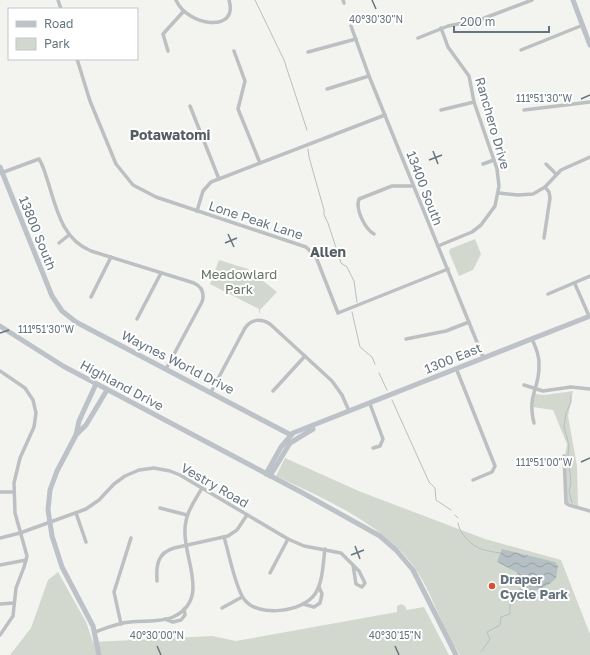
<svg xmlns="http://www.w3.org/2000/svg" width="590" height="655" font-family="'Golos Text',sans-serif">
<defs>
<pattern id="water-waves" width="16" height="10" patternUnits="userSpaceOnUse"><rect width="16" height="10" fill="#b5c0c4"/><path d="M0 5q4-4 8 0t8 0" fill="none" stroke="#97a1a4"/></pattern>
</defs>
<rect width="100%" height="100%" fill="#f3f3ef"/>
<g fill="#d3d8cf">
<polygon points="475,239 481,254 473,270 459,276 449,252 450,249"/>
<polygon points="219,260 248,269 277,292 260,310 260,313 259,313 259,309 210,284"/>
<polygon points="573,391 568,416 577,466 578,506 567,502 565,455 567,444 553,410 533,407 535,394 545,395"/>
<path d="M285,458L361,492L485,539L561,560L590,634V655H460C443,631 435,601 420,576C391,527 325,499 276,476Z"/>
<polygon points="58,572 86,622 93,642 212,636 236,641 397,612 397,606 401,604 405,606 407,610 424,607 449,655 10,655 31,628 48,580"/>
</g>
<path fill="url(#water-waves)" d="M502,549L555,562L558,566L556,578C546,590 529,590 517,600L522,578L516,572L497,562Z"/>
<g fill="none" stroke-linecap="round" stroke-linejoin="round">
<g stroke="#b5c0c4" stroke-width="1">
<polyline points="255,0 284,60 307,130"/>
<polyline points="308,149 309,157 324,210 324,215 328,223 341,263 347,267 354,281 357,302"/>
<polyline points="352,312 360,347 372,357 375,364"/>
<polyline points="379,373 387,390"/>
<polyline points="571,396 571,402 566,413 564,427 569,445 568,455 571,483 569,491 572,503"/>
<polyline points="392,400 429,482 435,488 436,500 451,510"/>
<polyline points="455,515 458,518"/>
<path d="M458,523C459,533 472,546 481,549C487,551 494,552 500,553"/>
<polyline points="481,652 490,639 487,632 500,625 501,617 510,614 510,601 514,602 518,600"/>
</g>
<g stroke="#bcc0c3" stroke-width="3.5">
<polyline points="58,0 61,9"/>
<path d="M176,0C187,26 239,34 229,0"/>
<polyline points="343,0 344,3"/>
<polyline points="351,26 369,76 483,357"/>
<polyline points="418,38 448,26 482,19 532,0"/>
<polyline points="521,50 583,25"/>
<polyline points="168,51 163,34 183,12"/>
<polyline points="234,51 245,81 238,109 260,163"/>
<polyline points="308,52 356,39"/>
<polyline points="77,59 90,101 116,164 133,185 156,197 306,247 316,257 338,313 448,269"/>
<polyline points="327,89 369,76"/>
<polyline points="190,106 219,179"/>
<polyline points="441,110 474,102"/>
<polyline points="524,110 590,102"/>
<polyline points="483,164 494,160"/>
<polyline points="546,164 556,174"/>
<path d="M1,173L39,159C43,165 45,173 47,179C56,206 61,239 91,251L194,283C202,287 205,293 202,302L166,369"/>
<polyline points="499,193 518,195 533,194 545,187 561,170 590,157"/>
<polyline points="197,211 203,191 211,182 385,115"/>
<path d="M374,234C365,229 355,209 359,199L392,186H413"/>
<polyline points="544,238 550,198 549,192 545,187"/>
<polyline points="59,243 69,235"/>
<polyline points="438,246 472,232 481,225 495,206 499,186 497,169 474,102 469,76 448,47 441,28"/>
<polyline points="575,284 589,316"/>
<polyline points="548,294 590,276"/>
<polyline points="91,297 111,257"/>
<polyline points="137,319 161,273"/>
<polyline points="406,339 446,331 469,322"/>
<path d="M532,339C536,348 540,357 539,367C539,390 527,395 534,423"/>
<polyline points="456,368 495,466 492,472 473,480"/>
<polyline points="0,371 25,388 33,400 36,413 34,427 20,458 14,483 15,513 27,556 24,567 16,588 13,616 0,635"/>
<polyline points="524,385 543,391 571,387 590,389"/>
<polyline points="273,391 305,356"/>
<path d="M211,392L245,328C251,319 261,318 270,324L332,381L342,395L349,411"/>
<polyline points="370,404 383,439 380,446 373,448"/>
<polyline points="564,456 566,503 569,505 590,511"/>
<polyline points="0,492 14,492"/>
<polyline points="160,508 187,515"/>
<polyline points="76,513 86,542"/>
<path d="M224,537C229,553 235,587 244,599C257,618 303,612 315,594C323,582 323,563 325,549"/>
<polyline points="0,538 20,533 86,509 99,500 114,484 125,476 139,470 154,468 170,471 180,475 288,539 304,546 341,553 359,571 365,583 362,587 356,584 353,565"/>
<polyline points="0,565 26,560"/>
<polyline points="270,573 288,539"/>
<path d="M157,581C156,566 157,553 174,548L228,536L237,530L247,515"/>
<polyline points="0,604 14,603"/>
<polyline points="303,604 314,607 320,603 322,594 319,587"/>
<polyline points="222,608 242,597"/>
<polyline points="165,619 173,622 181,620 185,615 184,609"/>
<polyline points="121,624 114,592 131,538"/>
<path d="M95,632C106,628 118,623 130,622C144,620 160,623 173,617C211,599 183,559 185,530C185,514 194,502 202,488"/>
</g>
<g stroke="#bcc2c7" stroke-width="5">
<polyline points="573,0 590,45"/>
<polyline points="0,167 52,296 62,311 76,322 291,435"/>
<polyline points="0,326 63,366 301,492 380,536 396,550 413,570 456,655"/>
<polyline points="76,435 79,421 96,384"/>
<polyline points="266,474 281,447 293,433 590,316"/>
<polyline points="270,476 290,443 313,429"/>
<polyline points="99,655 93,626 62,567 52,536 48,510 50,490 57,471 76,435 86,425 107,390"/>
</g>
</g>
<path fill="none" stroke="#65747e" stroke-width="1.5" d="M372,0L376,9M581,99L590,95M433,151L438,164M429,160L442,155M228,234L234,247M225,243L237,238M0,333L9,330M581,462L590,458M355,546L360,559M351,555L364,550M157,646L161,655M395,646L399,655"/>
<circle fill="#d4502f" stroke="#fff" stroke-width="1.5" cx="492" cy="586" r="4"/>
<g text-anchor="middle" stroke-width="4" stroke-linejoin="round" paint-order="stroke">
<g font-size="13" fill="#65747e" stroke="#fff">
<text transform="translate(493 123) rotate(74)" y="5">Ranchero Drive</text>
<text transform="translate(425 188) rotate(69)" y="5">13400 South</text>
<text transform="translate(256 220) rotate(18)" y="5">Lone Peak Lane</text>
<text transform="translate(38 233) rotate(68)" y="5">13800 South</text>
<text transform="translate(453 358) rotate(-22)" y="5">1300 East</text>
<text transform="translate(178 362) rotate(27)" y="5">Waynes World Drive</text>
<text transform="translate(122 385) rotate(28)" y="5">Highland Drive</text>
<text transform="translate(215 485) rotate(30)" y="5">Vestry Road</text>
</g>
<g font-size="13" fill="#677663" stroke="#fff">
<text x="239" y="279">Meadowlard<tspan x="239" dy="15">Park</tspan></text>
</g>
<g font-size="13" font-weight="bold" fill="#65747e" stroke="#fff" text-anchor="start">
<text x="500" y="584">Draper<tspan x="500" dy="15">Cycle Park</tspan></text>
</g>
<g font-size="14" font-weight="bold" fill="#525d64" stroke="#fff">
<text x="170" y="140">Potawatomi</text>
<text x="328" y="257">Allen</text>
</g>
</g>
<g font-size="10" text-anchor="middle" fill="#65747e" stroke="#fff" stroke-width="4" stroke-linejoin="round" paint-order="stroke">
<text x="376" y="23">40°30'30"N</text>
<text x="544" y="102">111°51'30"W</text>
<text x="46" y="333">111°51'30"W</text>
<text x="544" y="466">111°51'00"W</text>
<text x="157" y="639">40°30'00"N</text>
<text x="395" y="639">40°30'15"N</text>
</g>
<rect x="8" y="8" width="130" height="52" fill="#ffffff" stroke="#c1c7cb"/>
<rect x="16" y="21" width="20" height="6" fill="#bcc2c7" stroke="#c1c7cb"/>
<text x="44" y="28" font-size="12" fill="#65747e">Road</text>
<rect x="16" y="38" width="20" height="12" fill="#d3d8cf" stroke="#c1c7cb"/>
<text x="44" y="48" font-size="12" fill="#65747e">Park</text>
<path d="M454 26v6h95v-6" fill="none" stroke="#65747e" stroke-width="2"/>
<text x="460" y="26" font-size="12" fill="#65747e" stroke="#ffffff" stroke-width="3" paint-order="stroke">200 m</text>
</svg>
